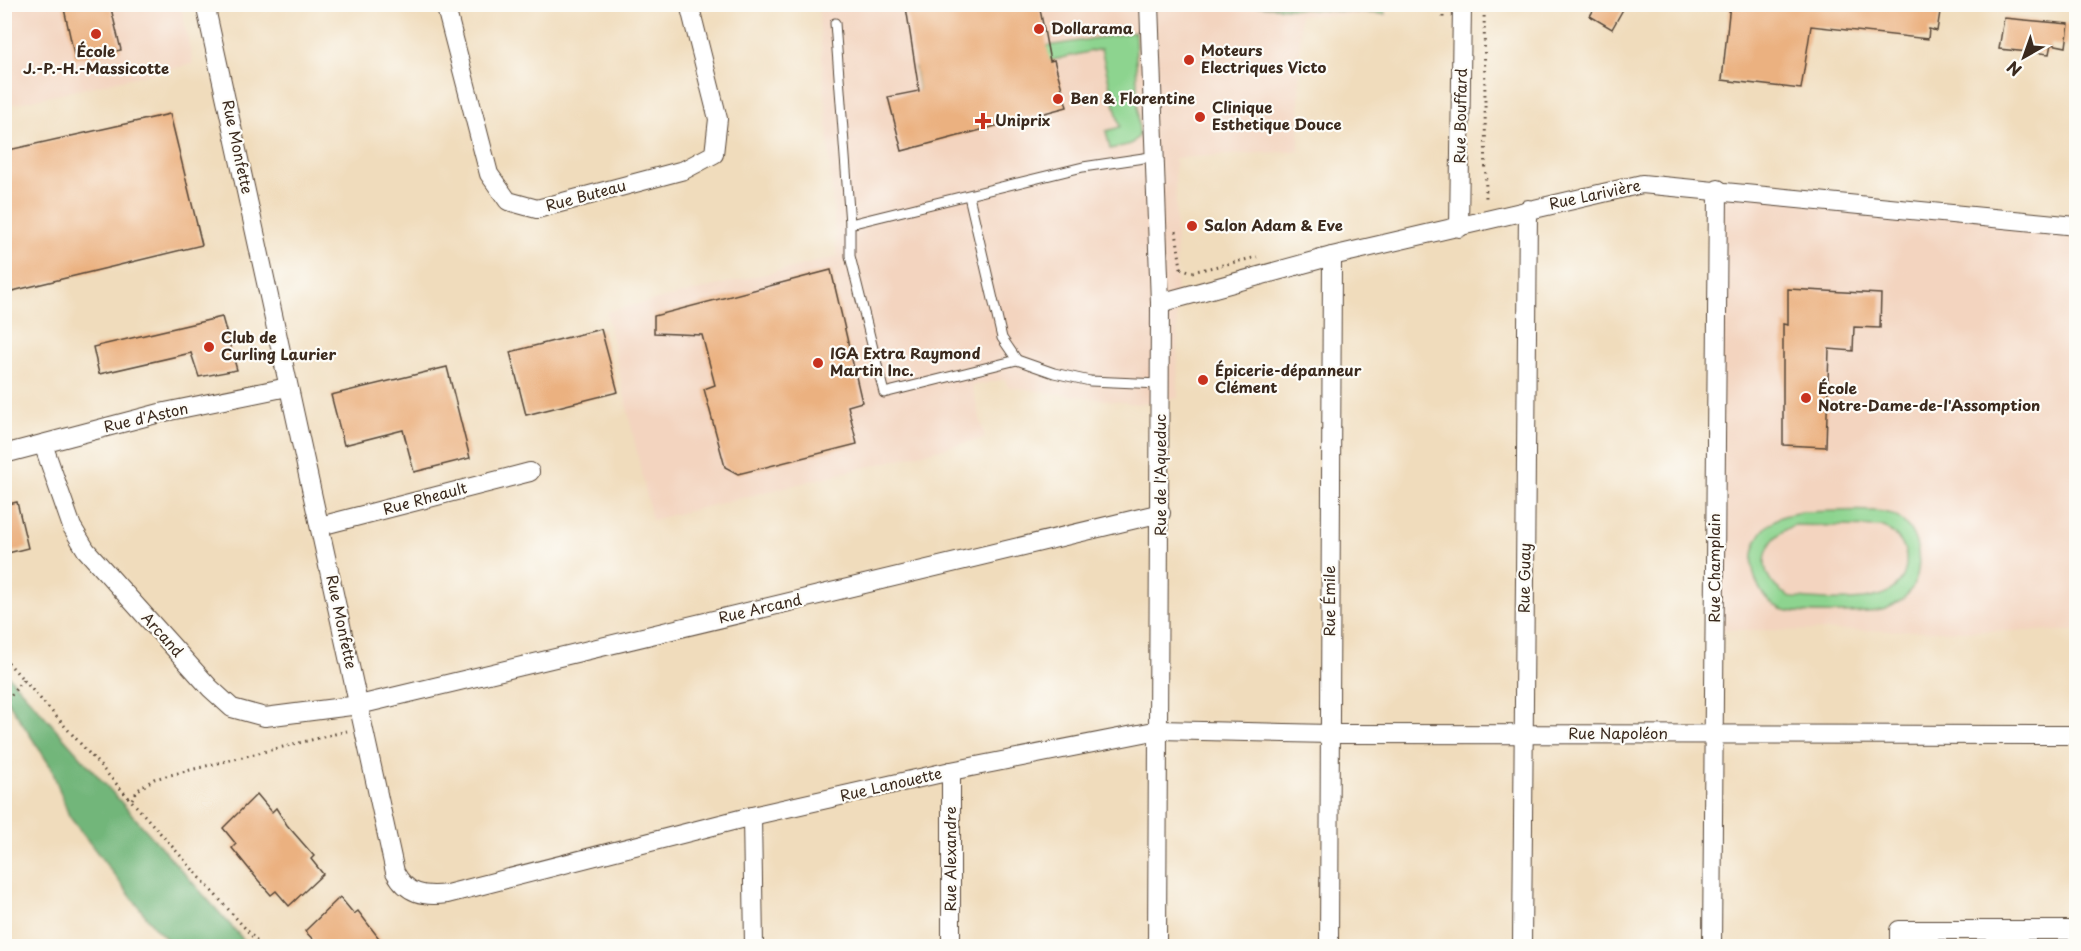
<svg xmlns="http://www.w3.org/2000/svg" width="2081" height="951" font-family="'Playpen Sans',sans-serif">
<rect width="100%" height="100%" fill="#fdfcf7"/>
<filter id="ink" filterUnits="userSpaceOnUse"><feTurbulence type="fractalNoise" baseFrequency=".0167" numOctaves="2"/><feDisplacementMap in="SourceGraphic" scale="12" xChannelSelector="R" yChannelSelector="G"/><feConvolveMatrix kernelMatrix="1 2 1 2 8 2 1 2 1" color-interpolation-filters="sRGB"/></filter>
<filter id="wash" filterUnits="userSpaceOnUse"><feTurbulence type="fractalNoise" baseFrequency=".008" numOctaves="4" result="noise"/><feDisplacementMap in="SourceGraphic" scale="24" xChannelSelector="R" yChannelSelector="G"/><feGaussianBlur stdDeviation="1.35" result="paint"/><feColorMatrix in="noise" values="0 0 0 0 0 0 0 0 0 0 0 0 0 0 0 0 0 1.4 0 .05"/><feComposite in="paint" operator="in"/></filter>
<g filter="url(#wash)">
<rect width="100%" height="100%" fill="#f0dcbc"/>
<g fill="#f3d4bf">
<polygon points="4,5 181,5 193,64 5,106"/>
<polygon points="818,5 1388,5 1388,16 1300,15 1299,151 1175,158 1178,398 1138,404 1008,387 1005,379 972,386 985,438 652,520 606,312 837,257"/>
<polygon points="1718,189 2076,226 2076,631 1715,630"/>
</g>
<g fill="#8dd48f" stroke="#647f56" stroke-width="1.5" fill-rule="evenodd">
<polygon points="1242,5 1385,5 1385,14"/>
<polygon points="1135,32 1139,136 1131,144 1110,149 1106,131 1120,127 1101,49 919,91 915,67"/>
<path d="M1802,512C1825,512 1864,508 1884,512C1917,520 1926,560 1913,586C1908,597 1896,605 1885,609C1871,614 1795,615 1781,609C1748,593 1742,544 1772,522C1781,515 1792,514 1802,512ZM1794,525L1884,527C1898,536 1908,547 1906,565C1902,612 1826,599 1793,598C1755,582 1756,541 1794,525Z"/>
</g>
<polygon fill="#72b67a" stroke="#56704c" stroke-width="1.5" points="5,672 24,693 249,946 174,946 155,928 69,816 51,767 5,697"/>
<g id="blocks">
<g fill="#ebb180">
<polygon points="63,4 110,4 121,50 75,59"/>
<polygon points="925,4 1039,4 1050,61 1054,60 1067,107 902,151 888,97 919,91 906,7"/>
<polygon points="1597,4 1626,4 1612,29 1590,16"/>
<polygon points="1730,4 1871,4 1940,12 1937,31 1929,29 1928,39 1811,26 1801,89 1722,80"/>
<polygon points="2004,18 2069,24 2066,47 2051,44 2049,54 1999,49"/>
<polygon points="170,114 202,245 4,293 4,151"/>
<polygon points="831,270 862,402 848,406 857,444 738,474 725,467 704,389 715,385 702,335 654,333 654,316"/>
<polygon points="1788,289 1881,294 1880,328 1854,327 1853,351 1829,349 1826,447 1783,445 1783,324 1788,325"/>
<polygon points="222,317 237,370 199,377 191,353 99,374 93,347"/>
<polygon points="601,329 618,392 526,415 510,352"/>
<polygon points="447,367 470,458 414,472 403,430 344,445 331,395"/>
<polygon points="17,502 28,548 4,554 4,505"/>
<polygon points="257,794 272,812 276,808 287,825 314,856 311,859 323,874 289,906 276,891 271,895 258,880 232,848 236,844 223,828"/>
<polygon points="340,897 354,914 358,911 385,946 319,946 305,931"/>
</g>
</g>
</g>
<g filter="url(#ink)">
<use href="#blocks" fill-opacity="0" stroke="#564536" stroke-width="1.5"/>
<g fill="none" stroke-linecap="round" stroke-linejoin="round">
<g stroke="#564536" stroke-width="11">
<g id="lane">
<polyline points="835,23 850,224 1083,167 1157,156"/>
<polyline points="969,196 1002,338 1017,360"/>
<polyline points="850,224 850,256 884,393 1017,360 1054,373 1090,381 1160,384"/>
</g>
</g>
<g stroke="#564536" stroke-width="20">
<g id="street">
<path d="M205,4L395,872C407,894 423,897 447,894L752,816L951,771L1159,730L1330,734L2076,735"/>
<polyline points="445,4 489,174 508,201 537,209 684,170 714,154 718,119 689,4"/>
<polyline points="1149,4 1160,303 1157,946"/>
<polyline points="1459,228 1462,4"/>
<polyline points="1160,303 1332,256 1642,184 2076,226"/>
<polyline points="43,444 72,527 86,550 210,688 232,708 265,717 359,705 1161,513"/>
<polyline points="4,454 160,413 288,387"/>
<polyline points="320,526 530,472"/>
<polyline points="752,816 754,946"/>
<polyline points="951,946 951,771"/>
<polyline points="1329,946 1332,256"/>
<polyline points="1522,946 1528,209"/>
<polyline points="1712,946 1718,189"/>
<polyline points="1899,946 1899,930 2076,930"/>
</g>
</g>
<g stroke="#564536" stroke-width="3" stroke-dasharray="1.5 4.5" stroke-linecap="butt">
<polyline points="1443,4 1443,19"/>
<polyline points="1484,4 1486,202"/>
<polyline points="1918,5 1918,4"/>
<polyline points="1931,11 1931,4"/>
<polyline points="1176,231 1181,268"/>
<polyline points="1181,268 1192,272 1257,257"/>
<polyline points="4,658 261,946"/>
<polyline points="4,705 23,679"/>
<polyline points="132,799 138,790 154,779 347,731"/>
</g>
<use href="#lane" stroke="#fff" stroke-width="9"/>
<use href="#street" stroke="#fff" stroke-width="18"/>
</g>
</g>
<g fill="#c8321e" stroke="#fdfcf7" stroke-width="2">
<circle cx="1039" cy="29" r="6"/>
<circle cx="96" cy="34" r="6"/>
<circle cx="1189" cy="60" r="6"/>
<circle cx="1058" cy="99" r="6"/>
<circle cx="1200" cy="117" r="6"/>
<path d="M980 112h6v6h6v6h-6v6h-6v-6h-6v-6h6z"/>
<circle cx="1192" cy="226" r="6"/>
<circle cx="209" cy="347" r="6"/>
<circle cx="818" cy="363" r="6"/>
<circle cx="1203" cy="380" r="6"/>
<circle cx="1806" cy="398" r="6"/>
</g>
<g text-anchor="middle" stroke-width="4.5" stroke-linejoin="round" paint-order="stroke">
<g font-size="15" font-weight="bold" fill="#3b2a1e" stroke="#fdfcf7" text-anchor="start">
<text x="1051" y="34">Dollarama</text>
<text x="1201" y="56">Moteurs<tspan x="1201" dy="17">Electriques Victo</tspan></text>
<text x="96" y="57" text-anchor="middle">École<tspan x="96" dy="17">J.-P.-H.-Massicotte</tspan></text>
<text x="1070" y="104">Ben &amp; Florentine</text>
<text x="1212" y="113">Clinique<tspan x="1212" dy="17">Esthetique Douce</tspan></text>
<text x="995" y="126">Uniprix</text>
<text x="1204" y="231">Salon Adam &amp; Eve</text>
<text x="221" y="343">Club de<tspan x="221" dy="17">Curling Laurier</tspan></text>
<text x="830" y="359">IGA Extra Raymond<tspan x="830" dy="17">Martin Inc.</tspan></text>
<text x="1215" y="376">Épicerie-dépanneur<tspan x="1215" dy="17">Clément</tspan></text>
<text x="1818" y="394">École<tspan x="1818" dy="17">Notre-Dame-de-l'Assomption</tspan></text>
</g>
<g font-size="15" fill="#3b2a1e" stroke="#fdfcf7">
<text transform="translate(1461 116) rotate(-89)" y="5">Rue Bouffard</text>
<text transform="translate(237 147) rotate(78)" y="5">Rue Monfette</text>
<text transform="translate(1595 195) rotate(-12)" y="5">Rue Larivière</text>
<text transform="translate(586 196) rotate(-15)" y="5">Rue Buteau</text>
<text transform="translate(146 418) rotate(-13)" y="5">Rue d'Aston</text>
<text transform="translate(1161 475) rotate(-90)" y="5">Rue de l'Aqueduc</text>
<text transform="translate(425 499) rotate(-15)" y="5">Rue Rheault</text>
<text transform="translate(1715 568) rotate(-90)" y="5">Rue Champlain</text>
<text transform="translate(1525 578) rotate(-89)" y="5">Rue Guay</text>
<text transform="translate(1330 601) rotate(-90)" y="5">Rue Émile</text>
<text transform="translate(760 609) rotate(-13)" y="5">Rue Arcand</text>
<text transform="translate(341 622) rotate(78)" y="5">Rue Monfette</text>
<text transform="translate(162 635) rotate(48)" y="5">Arcand</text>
<text x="1618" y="739">Rue Napoléon</text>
<text transform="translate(891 785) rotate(-13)" y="5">Rue Lanouette</text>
<text transform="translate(951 859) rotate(-90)" y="5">Rue Alexandre</text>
</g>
</g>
<rect width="2081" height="951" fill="none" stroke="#fdfcf7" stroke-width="24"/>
<g transform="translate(2024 57) rotate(220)" stroke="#fdfcf7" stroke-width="4.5" paint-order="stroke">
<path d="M0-4.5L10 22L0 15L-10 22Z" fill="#3b2a1e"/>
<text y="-9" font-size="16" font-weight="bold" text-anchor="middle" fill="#3b2a1e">N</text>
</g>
</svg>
